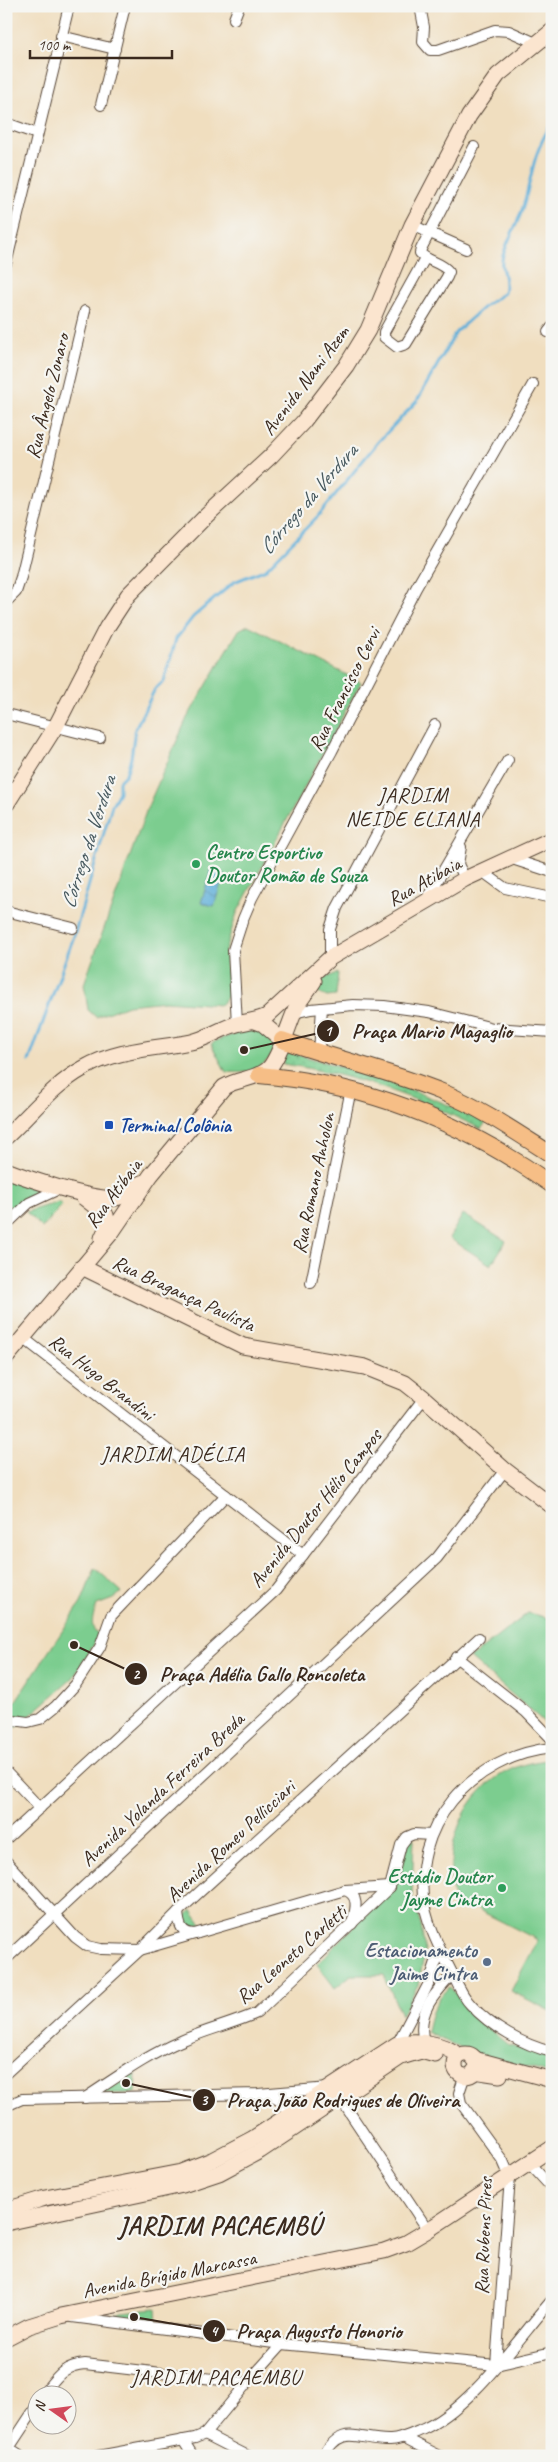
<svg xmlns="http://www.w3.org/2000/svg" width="558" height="2462" font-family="Caveat,sans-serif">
<defs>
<pattern id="grass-dots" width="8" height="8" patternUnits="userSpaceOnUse" patternTransform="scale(1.25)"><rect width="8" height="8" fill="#7bcd8f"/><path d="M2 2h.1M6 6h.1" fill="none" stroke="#6bb07b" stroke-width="1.8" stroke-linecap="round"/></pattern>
<pattern id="water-waves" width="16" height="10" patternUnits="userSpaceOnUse" patternTransform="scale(1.25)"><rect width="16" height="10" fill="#5eafd9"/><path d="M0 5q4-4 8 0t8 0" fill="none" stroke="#4f8faf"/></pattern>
</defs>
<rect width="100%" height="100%" fill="#f6f6f2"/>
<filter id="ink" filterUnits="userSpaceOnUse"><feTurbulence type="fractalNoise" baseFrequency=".02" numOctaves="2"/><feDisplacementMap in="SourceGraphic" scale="10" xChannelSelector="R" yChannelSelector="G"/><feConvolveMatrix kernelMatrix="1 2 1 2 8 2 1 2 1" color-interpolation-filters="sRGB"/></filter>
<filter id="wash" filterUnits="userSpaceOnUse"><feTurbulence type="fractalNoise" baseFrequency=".0096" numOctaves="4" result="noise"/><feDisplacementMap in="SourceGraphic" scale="20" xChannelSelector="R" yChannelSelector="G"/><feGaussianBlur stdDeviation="1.12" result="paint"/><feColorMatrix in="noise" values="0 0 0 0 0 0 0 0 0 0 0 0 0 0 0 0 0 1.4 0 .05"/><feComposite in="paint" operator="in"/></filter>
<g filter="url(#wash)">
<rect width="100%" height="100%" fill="#f0debf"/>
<path fill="url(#grass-dots)" stroke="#5b7c56" d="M285,1051L388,1080L487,1121L481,1129C419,1098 352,1074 283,1064Z"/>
<g fill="#7bcd8f" stroke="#5b7c56">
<polygon points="248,625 361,682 237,913 225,951 229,995 220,1005 165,1001 128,1005 96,1017 88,1010 84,984 148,806 187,718 239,630"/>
<polygon points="338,973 336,996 327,997 316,992 322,979"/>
<path d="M257,1025L274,1043L275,1052C258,1071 252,1074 226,1072L211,1044C225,1035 242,1034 257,1025Z"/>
<polygon points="6,1181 20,1183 45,1195 32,1199 13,1210 6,1203"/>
<polygon points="58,1202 62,1205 42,1228 26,1212"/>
<polygon points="463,1214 506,1241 491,1265 449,1238"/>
<path d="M95,1568L122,1592L113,1599L97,1605C93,1616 88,1628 100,1635L73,1678L17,1727L6,1726V1712L15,1702L81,1603Z"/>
<polygon points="528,1613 552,1619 552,1729 470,1658"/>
<path d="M552,1760V2012L511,1991L538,1940L471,1906L457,1910C435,1840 473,1763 552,1760Z"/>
<polygon points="410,1838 414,1839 412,1897 421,1925 425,1952 418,1985 401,2015 384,1975 351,1975 335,1988 317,1964 393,1887"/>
<polygon points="192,1910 202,1924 185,1928 182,1919"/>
<path d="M449,1987L456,1993L465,2009L507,2044L552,2056V2074L464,2050L427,2032C430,2014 435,2000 449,1987Z"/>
<polygon points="136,2073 135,2093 99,2094"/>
<polygon points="156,2309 157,2325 112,2319 113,2316 121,2312"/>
</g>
<polygon fill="url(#water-waves)" stroke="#4c6c7c" points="211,870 224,874 214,906 201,903"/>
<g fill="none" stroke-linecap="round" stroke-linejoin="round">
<path stroke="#5eafd9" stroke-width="3" d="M29,1061L74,936L112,805L119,792V781L126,774L131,758L135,729L155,689L164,681L176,639L193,617L234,582L266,569L318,516L378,442L417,401L456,332L486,305L504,293C508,276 500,270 502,260C505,243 517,226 522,210C533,176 531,156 552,123"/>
</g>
</g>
<g filter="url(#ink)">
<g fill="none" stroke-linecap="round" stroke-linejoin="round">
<g stroke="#564536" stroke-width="12">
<g id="street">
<polyline points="420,6 424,27 423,42 430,50 438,50 495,30 509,31 536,43"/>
<polyline points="234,19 239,6"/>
<polyline points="61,36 115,49"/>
<polyline points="101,105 125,6"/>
<polyline points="6,123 37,134"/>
<polyline points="412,225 466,249"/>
<path d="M425,258L384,332V337L397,347L406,344L447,277L449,272C442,262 428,262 420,253L421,249L474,147"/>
<polyline points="6,264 69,6"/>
<polyline points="548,332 552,327"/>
<polyline points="6,602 16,592 21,577 85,311"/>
<polyline points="6,714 100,738"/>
<polyline points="461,847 458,864 465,879"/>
<polyline points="509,858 552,872"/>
<polyline points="483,872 505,888 552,898"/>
<polyline points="426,900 508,760"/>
<polyline points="6,911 73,928"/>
<polyline points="330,958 330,929 337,908 435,725"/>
<polyline points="294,1013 311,1009 353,1005 384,1006 429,1012 493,1028 552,1032"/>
<polyline points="237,1024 233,950 243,919 252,898 332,751 416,588 533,384"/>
<polyline points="319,1052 322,1008"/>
<polyline points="6,1225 29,1203 61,1188"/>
<polyline points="311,1283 351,1089"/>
<polyline points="22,1337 303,1555"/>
<polyline points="456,1657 526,1712 552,1739"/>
<polyline points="6,1719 28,1722 40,1719 55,1707 76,1684 100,1647 111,1616 226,1495"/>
<path d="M552,1748C472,1756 408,1827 425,1909C430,1929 439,1948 448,1965C455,1978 461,1995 471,2005C491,2027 523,2045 552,2052"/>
<polyline points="6,1772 40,1808"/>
<polyline points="6,1839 276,1590 424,1398"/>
<polyline points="6,1861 75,1937 87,1946 101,1949 140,1950 345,1890 390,1887"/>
<path d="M345,1890C361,1896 355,1911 352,1924"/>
<path d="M178,1912C179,1925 181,1934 196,1934"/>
<polyline points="6,1959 437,1558 505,1470"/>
<path d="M424,2042C416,2013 434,1994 453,1974"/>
<polyline points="397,2044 429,1983 440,1950"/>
<polyline points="6,2073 140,1950 182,1908 479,1638"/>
<polyline points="465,2075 459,2093 461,2103 503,2161 510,2177 496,2365"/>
<path d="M267,2096C280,2098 284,2103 288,2116"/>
<path d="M85,2098C116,2078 147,2055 181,2041C205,2030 232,2024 257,2013L390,1887L401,1845L407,1837L414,1834L431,1835"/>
<polyline points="340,2098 428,2230"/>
<polyline points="6,2106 22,2099 258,2094 329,2088"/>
<polyline points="530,2164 552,2188"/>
<polyline points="72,2317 282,2344 496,2365 552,2352"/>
<path d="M43,2394C57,2377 62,2366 85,2364L247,2383"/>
<polyline points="205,2434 248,2456"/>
<polyline points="403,2437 440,2456"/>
<polyline points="183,2440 193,2456"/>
<polyline points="6,2447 20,2456"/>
<polyline points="9,2448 38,2404"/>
<polyline points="98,2456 195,2438 205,2434 247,2383 282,2344"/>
<path d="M323,2456C343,2422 358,2441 390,2440C399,2440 410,2435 419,2431C469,2411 517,2340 552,2300"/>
</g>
</g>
<g stroke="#564536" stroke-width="17">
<g id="secondary">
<polyline points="6,805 56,726 107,627 128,595 207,515 271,456 303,422 346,366 368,330 412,225 469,116 498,75 552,31"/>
<polyline points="255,1021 263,1024 282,1040"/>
<path d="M6,1137C31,1114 53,1085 84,1068C117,1049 155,1049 191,1042C207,1039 221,1028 237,1024C248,1021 256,1021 267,1016L330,958L465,879L552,839"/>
<path d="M6,1170C26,1178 95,1201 115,1198C124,1197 134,1189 141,1183"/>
<polyline points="83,1197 106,1215 108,1225 102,1238"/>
<polyline points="82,1267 243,1346 365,1367 405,1383 424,1398 505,1470 552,1506"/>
<path d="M6,1358L112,1232L151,1175L224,1087C238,1078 254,1080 267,1070C279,1061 290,1019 298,1004C303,996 309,989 314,981"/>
<circle cx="466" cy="2065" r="11"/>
<polyline points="474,2059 552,2080"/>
<polyline points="474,2071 500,2075"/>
<path d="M6,2210L45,2198L181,2172L212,2160L252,2139L397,2044C416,2039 444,2043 459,2056"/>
<polyline points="6,2223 183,2185 219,2173 260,2151 401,2057 421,2051 435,2055"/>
<polyline points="6,2338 29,2326 61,2316 384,2251 406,2243 428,2230 552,2148"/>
</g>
</g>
<g stroke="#564536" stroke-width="18">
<g id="primary">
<path d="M282,1040C335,1059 390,1071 442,1092C481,1108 516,1132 552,1155"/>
<path d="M259,1075C366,1084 465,1123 552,1185"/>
</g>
</g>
<use href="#street" stroke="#fff" stroke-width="10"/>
<use href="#secondary" stroke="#fbe5cf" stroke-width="15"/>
<use href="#primary" stroke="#f6be86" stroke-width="16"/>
</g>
</g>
<g fill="#2e9e5b" stroke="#f6f6f2" stroke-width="2">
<circle cx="196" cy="864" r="5"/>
<circle cx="502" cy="1888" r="5"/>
</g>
<rect fill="#1a4fb4" stroke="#f6f6f2" stroke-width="2" x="104" y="1120" width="10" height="10" rx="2.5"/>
<circle fill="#5c6f8a" stroke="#f6f6f2" stroke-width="2" cx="487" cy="1962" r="5"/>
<g text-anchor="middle" stroke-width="4.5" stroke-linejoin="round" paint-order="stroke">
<g font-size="20" fill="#3b2a1e" stroke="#f6f6f2">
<text transform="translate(305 380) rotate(-53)" y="7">Avenida Nami Azem</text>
<text transform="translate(47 396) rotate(-76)" y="7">Rua Ângelo Zonaro</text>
<text transform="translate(344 689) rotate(-63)" y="7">Rua Francisco Cervi</text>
<text transform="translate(424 881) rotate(-29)" y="7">Rua Atibaia</text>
<text transform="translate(313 1183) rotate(-78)" y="7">Rua Romano Anholon</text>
<text transform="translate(113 1193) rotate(-53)" y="7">Rua Atibaia</text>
<text transform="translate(184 1293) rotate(25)" y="7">Rua Bragança Paulista</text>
<text transform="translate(102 1377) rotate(38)" y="7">Rua Hugo Brandini</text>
<text transform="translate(315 1508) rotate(-51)" y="7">Avenida Doutor Hélio Campos</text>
<text transform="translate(162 1789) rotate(-43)" y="7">Avenida Yolanda Ferreira Breda</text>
<text transform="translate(230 1841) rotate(-43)" y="7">Avenida Romeu Pellicciari</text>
<text transform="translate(291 1954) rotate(-41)" y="7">Rua Leoneto Carletti</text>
<text transform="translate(483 2236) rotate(-88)" y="7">Rua Rubens Pires</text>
<text transform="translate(169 2274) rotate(-11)" y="7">Avenida Brígido Marcassa</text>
</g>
<g font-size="20" font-weight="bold" fill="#27864d" stroke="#f6f6f2" text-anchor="start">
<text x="206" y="859">Centro Esportivo<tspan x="206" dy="23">Doutor Romão de Souza</tspan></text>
<text x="492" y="1883" text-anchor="end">Estádio Doutor<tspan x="492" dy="23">Jayme Cintra</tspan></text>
</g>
<g font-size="20" font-weight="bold" fill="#164399" stroke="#f6f6f2" text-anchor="start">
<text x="119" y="1132">Terminal Colônia</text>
</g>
<g font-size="20" font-weight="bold" fill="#4e5e75" stroke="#f6f6f2" text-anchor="end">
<text x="477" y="1957">Estacionamento<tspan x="477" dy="23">Jaime Cintra</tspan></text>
</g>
<g font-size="21" font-style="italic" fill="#47595f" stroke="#f6f6f2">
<text transform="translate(308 499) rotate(-49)" y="7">Córrego da Verdura</text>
<text transform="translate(88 842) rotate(-72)" y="7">Córrego da Verdura</text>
</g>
<g font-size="21" letter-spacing="1" fill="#3b2a1e" stroke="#f6f6f2">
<text x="413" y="802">JARDIM<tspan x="413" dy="24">NEIDE ELIANA</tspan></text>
<text x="173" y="1461">JARDIM ADÉLIA</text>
<text x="216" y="2384">JARDIM PACAEMBU</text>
</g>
<g font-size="25" font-weight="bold" letter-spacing="1" fill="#3b2a1e" stroke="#f6f6f2">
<text x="220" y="2234">JARDIM PACAEMBÚ</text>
</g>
</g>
<path fill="none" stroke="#3b2a1e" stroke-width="2" d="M244 1050L328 1031M74 1645L136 1674M126 2083L204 2100M134 2317L214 2331"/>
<g fill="#3b2a1e" stroke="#f6f6f2" stroke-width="2">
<circle cx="244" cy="1050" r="5"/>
<circle cx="74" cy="1645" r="5"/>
<circle cx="126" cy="2083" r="5"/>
<circle cx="134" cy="2317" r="5"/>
<circle cx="328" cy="1031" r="12"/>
<circle cx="136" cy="1674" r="12"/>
<circle cx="204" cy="2100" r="12"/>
<circle cx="214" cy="2331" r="12"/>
</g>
<g font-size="15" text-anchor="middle" font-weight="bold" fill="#fff">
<text x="328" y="1036">1</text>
<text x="136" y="1679">2</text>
<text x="204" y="2105">3</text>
<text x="214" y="2336">4</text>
</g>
<g font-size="21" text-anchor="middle" font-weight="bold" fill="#3b2a1e" stroke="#f6f6f2" stroke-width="4.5" stroke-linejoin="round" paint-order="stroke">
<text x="432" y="1038">Praça Mario Magaglio</text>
<text x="262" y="1681">Praça Adélia Gallo Roncoleta</text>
<text x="343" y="2107">Praça João Rodrigues de Oliveira</text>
<text x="319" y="2338">Praça Augusto Honorio</text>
</g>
<rect width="558" height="2462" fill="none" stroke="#f6f6f2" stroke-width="25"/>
<g transform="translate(52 2410) rotate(284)"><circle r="24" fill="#f6f6f2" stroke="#aba49d"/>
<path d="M0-4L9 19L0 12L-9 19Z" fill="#d1495b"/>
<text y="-8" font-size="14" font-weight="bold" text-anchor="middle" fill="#3b2a1e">N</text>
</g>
<path d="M30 50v8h142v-8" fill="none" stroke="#3b2a1e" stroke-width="2.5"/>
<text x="38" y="50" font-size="15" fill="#3b2a1e" stroke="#f6f6f2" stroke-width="4" paint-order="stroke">100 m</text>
</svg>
